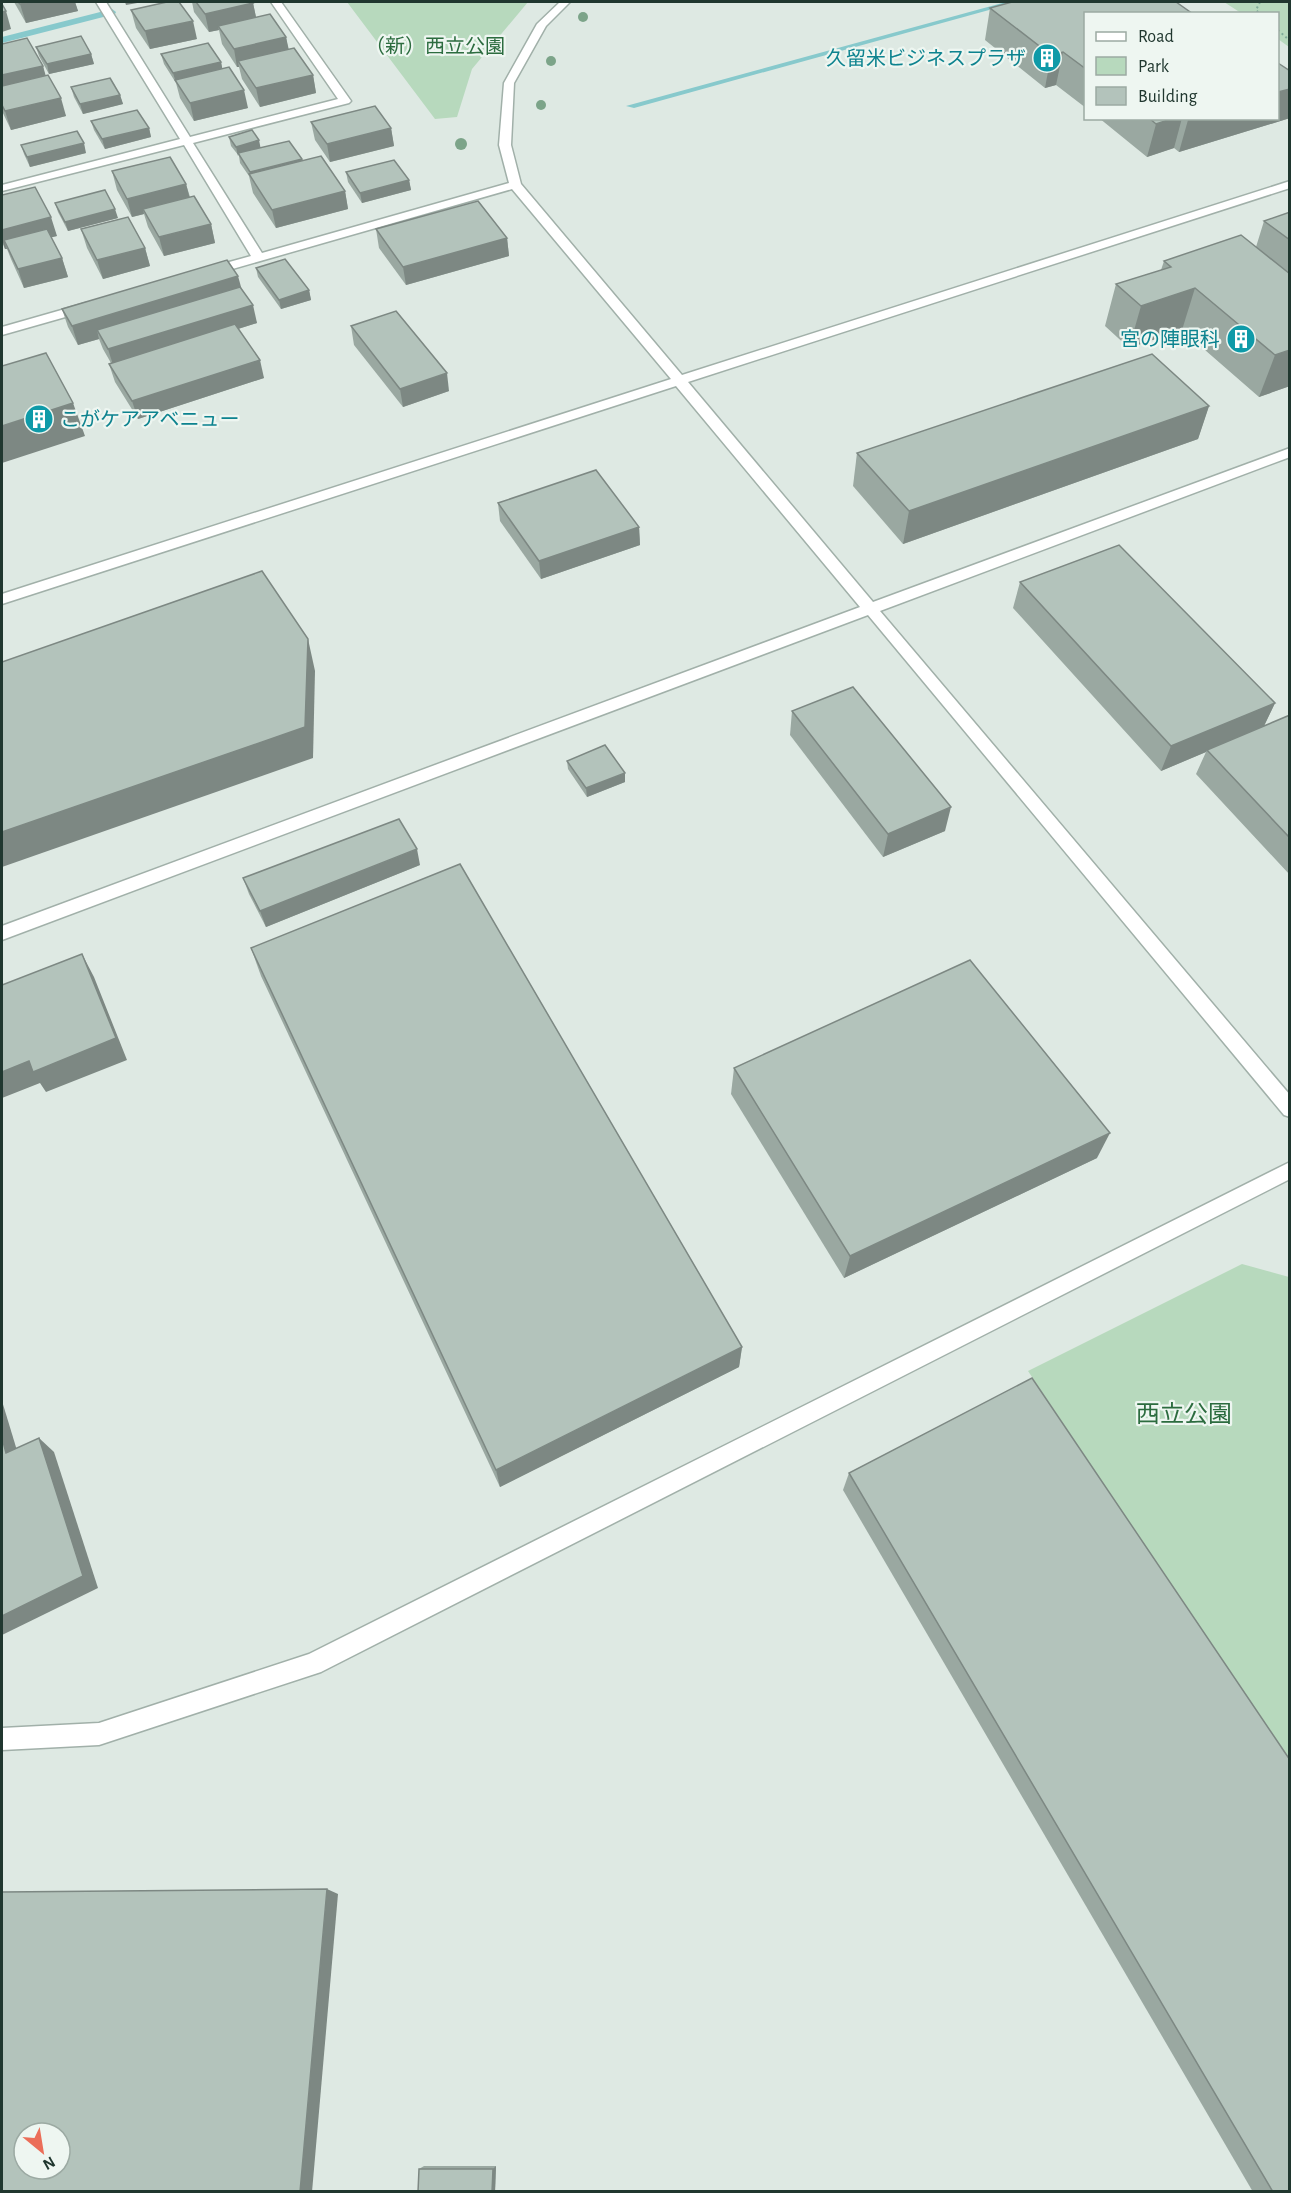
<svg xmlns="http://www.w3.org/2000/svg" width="1291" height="2193" font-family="'Alegreya Sans','Noto Sans JP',sans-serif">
<rect width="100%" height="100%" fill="#dee9e3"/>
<g fill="#b7d9bd">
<polygon points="347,2 528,2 472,69 457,117 435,119"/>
<polygon points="1224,2 1289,2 1289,47 1278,39 1278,14 1241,13"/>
<polygon points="1242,1264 1289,1277 1289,1762 1028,1371"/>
</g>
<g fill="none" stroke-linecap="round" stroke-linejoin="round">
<g fill="#87c9cc" fill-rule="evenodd">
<polygon points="1006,2 1018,2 634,108 626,106"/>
<polygon points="112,9 116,12 115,14 2,43 2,37"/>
</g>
<g stroke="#a1b0a9" stroke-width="3">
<g id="minor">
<polygon points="96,2 106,2 190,137 338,99 271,2 281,2 351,101 349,103 193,143 262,253 509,183 499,145 504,83 537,24 560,2 570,2 546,26 514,83 511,145 521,184 682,375 1290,181 1290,188 688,382 873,602 1290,448 1290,457 880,611 1290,1095 1290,1117 1284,1115 868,615 2,940 2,926 860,607 676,386 2,604 2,594 671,379 512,189 208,276 202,272 204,269 251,256 184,145 2,191 2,185 180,139"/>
<polygon points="86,303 92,307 90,310 2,335 2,327"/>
<polygon points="1290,1162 1290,1179 321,1672 99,1745 2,1750 2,1728 99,1723 309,1654"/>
</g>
</g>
<g stroke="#7fab99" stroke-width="2" stroke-dasharray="2 3" stroke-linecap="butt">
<polyline points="1260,2 1256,10 1260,14"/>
<polyline points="1278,30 1290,41"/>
</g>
<use href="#minor" fill="#fff" fill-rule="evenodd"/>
</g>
<g fill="#7ca489">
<circle cx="583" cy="17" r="5"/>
<circle cx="551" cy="61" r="5"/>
<circle cx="541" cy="105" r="5"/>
<circle cx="461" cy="144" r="6"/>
</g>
<g fill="#9aa8a1">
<polygon points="14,2 75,2 78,11 26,23"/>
<polygon points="192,2 252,2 253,3 256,17 286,37 288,49 313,75 316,93 260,107 242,79 239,67 237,67 222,44 219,30 209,32 194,12"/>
<polygon points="990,8 1086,14 1086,108 1056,85 1045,88 985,40"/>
<polygon points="131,10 197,39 150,49 136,28"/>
<polygon points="2,44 43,66 45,76 66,116 11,130 2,111"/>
<polygon points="36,47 91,54 94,64 49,74 39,56"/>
<polygon points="161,54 221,62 222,69 248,108 194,121 180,98 176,83 164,64"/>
<polygon points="1290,71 1290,118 1179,152 1174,148 1147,157 1099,118 1278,118"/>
<polygon points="71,87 120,95 123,104 83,114 74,97"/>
<polygon points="91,121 149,128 151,137 105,149 94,130"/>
<polygon points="311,122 391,128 394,146 330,162 315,140"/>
<polygon points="229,137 261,148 302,159 302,161 345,191 348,209 276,228 253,193 249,176 240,163 239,156 231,146"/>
<polygon points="21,145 86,153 30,167 24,154"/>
<polygon points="112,171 186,184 190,197 211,224 215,243 164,256 148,227 144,214 132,217 117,190"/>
<polygon points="346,172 409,180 411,190 362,203 348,182"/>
<polygon points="2,195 57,236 51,237 62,258 68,277 24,288 11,259 7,249 5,249 2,242"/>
<polygon points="55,203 118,218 68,231 58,212"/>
<polygon points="1290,212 1290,386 1259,397 1182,330 1129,348 1105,326 1116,284 1161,270 1164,261 1256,247 1264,221"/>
<polygon points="81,229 145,248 150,266 103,279 87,248"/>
<polygon points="376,229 507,238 509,256 406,285 379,248"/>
<polygon points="256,268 309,290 311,300 281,309 258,277"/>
<polygon points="242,289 257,323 238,329 264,378 138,419 115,382 109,364 111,363 103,349 99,339 78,345 68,327 62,309"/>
<polygon points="351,326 449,391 403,407 354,345"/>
<polygon points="1209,406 1198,439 903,544 853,486 857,453"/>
<polygon points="498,503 639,527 640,545 541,579 500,521"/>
<polygon points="1020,582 1275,703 1264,726 1290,715 1290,875 1196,774 1206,752 1161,771 1013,608"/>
<polygon points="792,711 945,831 883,857 790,735"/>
<polygon points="567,761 625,782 587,797 568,769"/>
<polygon points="420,865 266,927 249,894 243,878"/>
<polygon points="251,948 742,1347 739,1367 500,1487 261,976"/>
<polygon points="734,1068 1097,1158 844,1278 731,1094"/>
<polygon points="849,1473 1290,2192 1253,2192 843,1490"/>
<polygon points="424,2166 496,2166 495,2192 419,2169"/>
</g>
<g fill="#7d8883">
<polygon points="34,2 75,2 78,11 26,23 20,4"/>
<polygon points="125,2 143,2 126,5"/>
<polygon points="253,3 257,22 218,26 219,30 209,32 205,14"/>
<polygon points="6,11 11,29 2,32 2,12"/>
<polygon points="193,21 197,39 150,49 145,31"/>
<polygon points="286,37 290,55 238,61 239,67 237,67 234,49"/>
<polygon points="1063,52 1056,85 1045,88 1051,55"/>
<polygon points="91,54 94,64 49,74 47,64"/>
<polygon points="221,62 223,72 175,80 176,83 173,73"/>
<polygon points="43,66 48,84 2,95 2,75"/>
<polygon points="313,75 316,93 260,107 256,88"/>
<polygon points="1290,89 1290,118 1179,152 1188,120 1192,118 1278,118 1278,92"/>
<polygon points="244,90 248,108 194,121 190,103"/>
<polygon points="120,95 123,104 83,114 80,104"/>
<polygon points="61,98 66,116 11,130 5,111"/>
<polygon points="1174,118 1182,118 1174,148 1147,157 1156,124"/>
<polygon points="149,128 151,137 105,149 102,139"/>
<polygon points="391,128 394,146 330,162 327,144"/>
<polygon points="259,140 261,150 238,153 238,156 236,147"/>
<polygon points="84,143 86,153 30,167 27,157"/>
<polygon points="302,159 303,168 252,179 250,172"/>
<polygon points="409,180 411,190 362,203 360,193"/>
<polygon points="186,184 191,203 143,209 144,214 132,217 127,199"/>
<polygon points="345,191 348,209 276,228 272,210"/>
<polygon points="115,209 118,218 68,231 65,222"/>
<polygon points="51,217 57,236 8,248 4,240 7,249 5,249 2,239 2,230"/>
<polygon points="211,224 215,243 164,256 159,237"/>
<polygon points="507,238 509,256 406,285 403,267"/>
<polygon points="145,248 150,266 103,279 97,260"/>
<polygon points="62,258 68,277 24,288 18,269"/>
<polygon points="238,276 243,294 97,330 99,339 78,345 72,326"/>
<polygon points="1195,288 1182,330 1129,348 1141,306"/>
<polygon points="309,290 311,300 281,309 279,300"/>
<polygon points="253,305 257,323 114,368 108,349"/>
<polygon points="1290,350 1290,386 1259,397 1275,355"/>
<polygon points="260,360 264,378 138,419 132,401"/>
<polygon points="447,373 449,391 403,407 400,389"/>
<polygon points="73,403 85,436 2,463 2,426"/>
<polygon points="1209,406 1198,439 903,544 909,511"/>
<polygon points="639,527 640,545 541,579 539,561"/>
<polygon points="308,639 315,671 313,758 2,867 2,832"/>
<polygon points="1275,703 1263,728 1207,750 1206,752 1161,771 1171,746"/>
<polygon points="625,773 625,782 587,797 586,788"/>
<polygon points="951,807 945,831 883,857 888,834"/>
<polygon points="417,849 420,865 266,927 260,911"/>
<polygon points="82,954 94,977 127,1060 46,1092 40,1083 2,1098 2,1072"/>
<polygon points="1110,1133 1097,1158 844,1278 850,1256"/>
<polygon points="742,1347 739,1367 500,1487 496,1470"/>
<polygon points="2,1401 22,1467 6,1453 2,1438"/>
<polygon points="39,1438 54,1452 98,1588 2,1635 2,1616"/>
<polygon points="327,1889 338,1894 312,2192 300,2192"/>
<polygon points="496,2166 495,2192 492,2192 493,2169"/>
</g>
<g fill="#b3c3bb" stroke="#7d8883" stroke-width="1.5" fill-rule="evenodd">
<polygon points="18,2 34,2 20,4"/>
<polygon points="167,2 179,2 193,21 145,31 131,10"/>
<polygon points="196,2 252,2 253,3 205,14"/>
<polygon points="1012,2 1176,2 1193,14 1086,14 1086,69 1063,52 1051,55 990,8"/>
<polygon points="2,4 6,11 2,12"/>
<polygon points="270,14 286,37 234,49 218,26"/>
<polygon points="81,36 91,54 47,64 36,47"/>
<polygon points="27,38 43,66 2,75 2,44"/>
<polygon points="208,43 221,62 173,73 161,54"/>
<polygon points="294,48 313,75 256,88 238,61"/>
<polygon points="1278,63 1290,71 1290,89 1278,92"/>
<polygon points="229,67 244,90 190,103 175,80"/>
<polygon points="48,75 61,98 5,111 2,105 2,86"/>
<polygon points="110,78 120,95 80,104 71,87"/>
<polygon points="375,106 391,128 327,144 311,122"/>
<polygon points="137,110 149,128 102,139 91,121"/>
<polygon points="1149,118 1174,118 1156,124"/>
<polygon points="252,130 259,140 236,147 229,137"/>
<polygon points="77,131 84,143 27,157 21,145"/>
<polygon points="289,141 302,159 250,172 238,153"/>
<polygon points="321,156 345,191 272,210 249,174"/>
<polygon points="170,157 186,184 127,199 112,171"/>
<polygon points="394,160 409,180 360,193 346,172"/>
<polygon points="35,187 51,217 2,230 2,195"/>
<polygon points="105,190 115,209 65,222 55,203"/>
<polygon points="194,196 211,224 159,237 143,209"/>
<polygon points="478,201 507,238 403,267 376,229"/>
<polygon points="1290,212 1290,240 1264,221"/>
<polygon points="128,217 145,248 97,260 81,229"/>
<polygon points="47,229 62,258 18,269 4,240"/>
<polygon points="1241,235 1290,274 1290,350 1275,355 1195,288 1141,306 1116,284 1171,267 1164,261"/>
<polygon points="285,259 309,290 279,300 256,268"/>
<polygon points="227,260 238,276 72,326 62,309"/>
<polygon points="240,287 253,305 108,349 97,330"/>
<polygon points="396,311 447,373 400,389 351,326"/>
<polygon points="235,324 260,360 132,401 109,364"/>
<polygon points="46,353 73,403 2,426 2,366"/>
<polygon points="1152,354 1209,406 909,511 857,453"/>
<polygon points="596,470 639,527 539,561 498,503"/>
<polygon points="1119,545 1275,703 1171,746 1020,582"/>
<polygon points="262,571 308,639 305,727 2,832 2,662"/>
<polygon points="853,687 951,807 888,834 792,711"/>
<polygon points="1290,715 1290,838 1207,750"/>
<polygon points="605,745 625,773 586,788 567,761"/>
<polygon points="399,819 417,849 260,911 243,878"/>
<polygon points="460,864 742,1347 496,1470 251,948"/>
<polygon points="82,954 116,1038 33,1072 29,1061 2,1072 2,985"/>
<polygon points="970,960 1110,1133 850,1256 734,1068"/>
<polygon points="1032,1378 1290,1760 1290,2192 1273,2192 849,1473"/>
<polygon points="2,1438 6,1453 39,1438 83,1576 2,1616"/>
<path d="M327,1889L300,2192H2V1892ZM24,2133H60V2169H24Z"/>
<polygon points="419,2169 493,2169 492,2192 418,2192"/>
</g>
<defs>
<g id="building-disc" transform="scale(1.5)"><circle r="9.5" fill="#0f9aa8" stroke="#eef6f1"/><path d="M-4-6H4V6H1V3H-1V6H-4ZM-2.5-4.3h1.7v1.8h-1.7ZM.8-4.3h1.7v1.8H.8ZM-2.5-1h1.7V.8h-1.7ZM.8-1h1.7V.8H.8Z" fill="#fff"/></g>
</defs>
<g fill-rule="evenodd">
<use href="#building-disc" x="1047" y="58"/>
<use href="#building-disc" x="1241" y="339"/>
<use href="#building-disc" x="39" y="419"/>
</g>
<g text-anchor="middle" stroke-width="4.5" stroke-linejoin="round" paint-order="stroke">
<g font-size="20" fill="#2c6c3f" stroke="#eef6f1">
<text x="435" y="53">（新）西立公園</text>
</g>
<g font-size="20" fill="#0d838f" stroke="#eef6f1" text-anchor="end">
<text x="1026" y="65">久留米ビジネスプラザ</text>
<text x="1220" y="346">宮の陣眼科</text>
<text x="60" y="426" text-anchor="start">こがケアアベニュー</text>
</g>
<g font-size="24" fill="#2c6c3f" stroke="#eef6f1">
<text x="1184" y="1422">西立公園</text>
</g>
</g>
<rect width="1291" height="2193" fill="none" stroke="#20372f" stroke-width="6"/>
<rect x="1084" y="12" width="195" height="108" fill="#eef6f1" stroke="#9caaa3" stroke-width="1.5"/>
<rect x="1096" y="32" width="30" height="9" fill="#ffffff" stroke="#9caaa3" stroke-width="1.5"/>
<text x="1138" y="42" font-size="18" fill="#20372f">Road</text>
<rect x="1096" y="57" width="30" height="18" fill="#b7d9bd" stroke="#9caaa3" stroke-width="1.5"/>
<text x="1138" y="72" font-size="18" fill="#20372f">Park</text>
<rect x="1096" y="87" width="30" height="18" fill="#b3c3bb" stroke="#9caaa3" stroke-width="1.5"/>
<text x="1138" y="102" font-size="18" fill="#20372f">Building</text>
<g transform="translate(42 2151) rotate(150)"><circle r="28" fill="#eef6f1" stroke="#9caaa3" stroke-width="1.5"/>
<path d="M0-4.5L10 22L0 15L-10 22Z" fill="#eb6e59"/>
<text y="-9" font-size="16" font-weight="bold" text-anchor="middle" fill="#20372f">N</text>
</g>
</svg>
